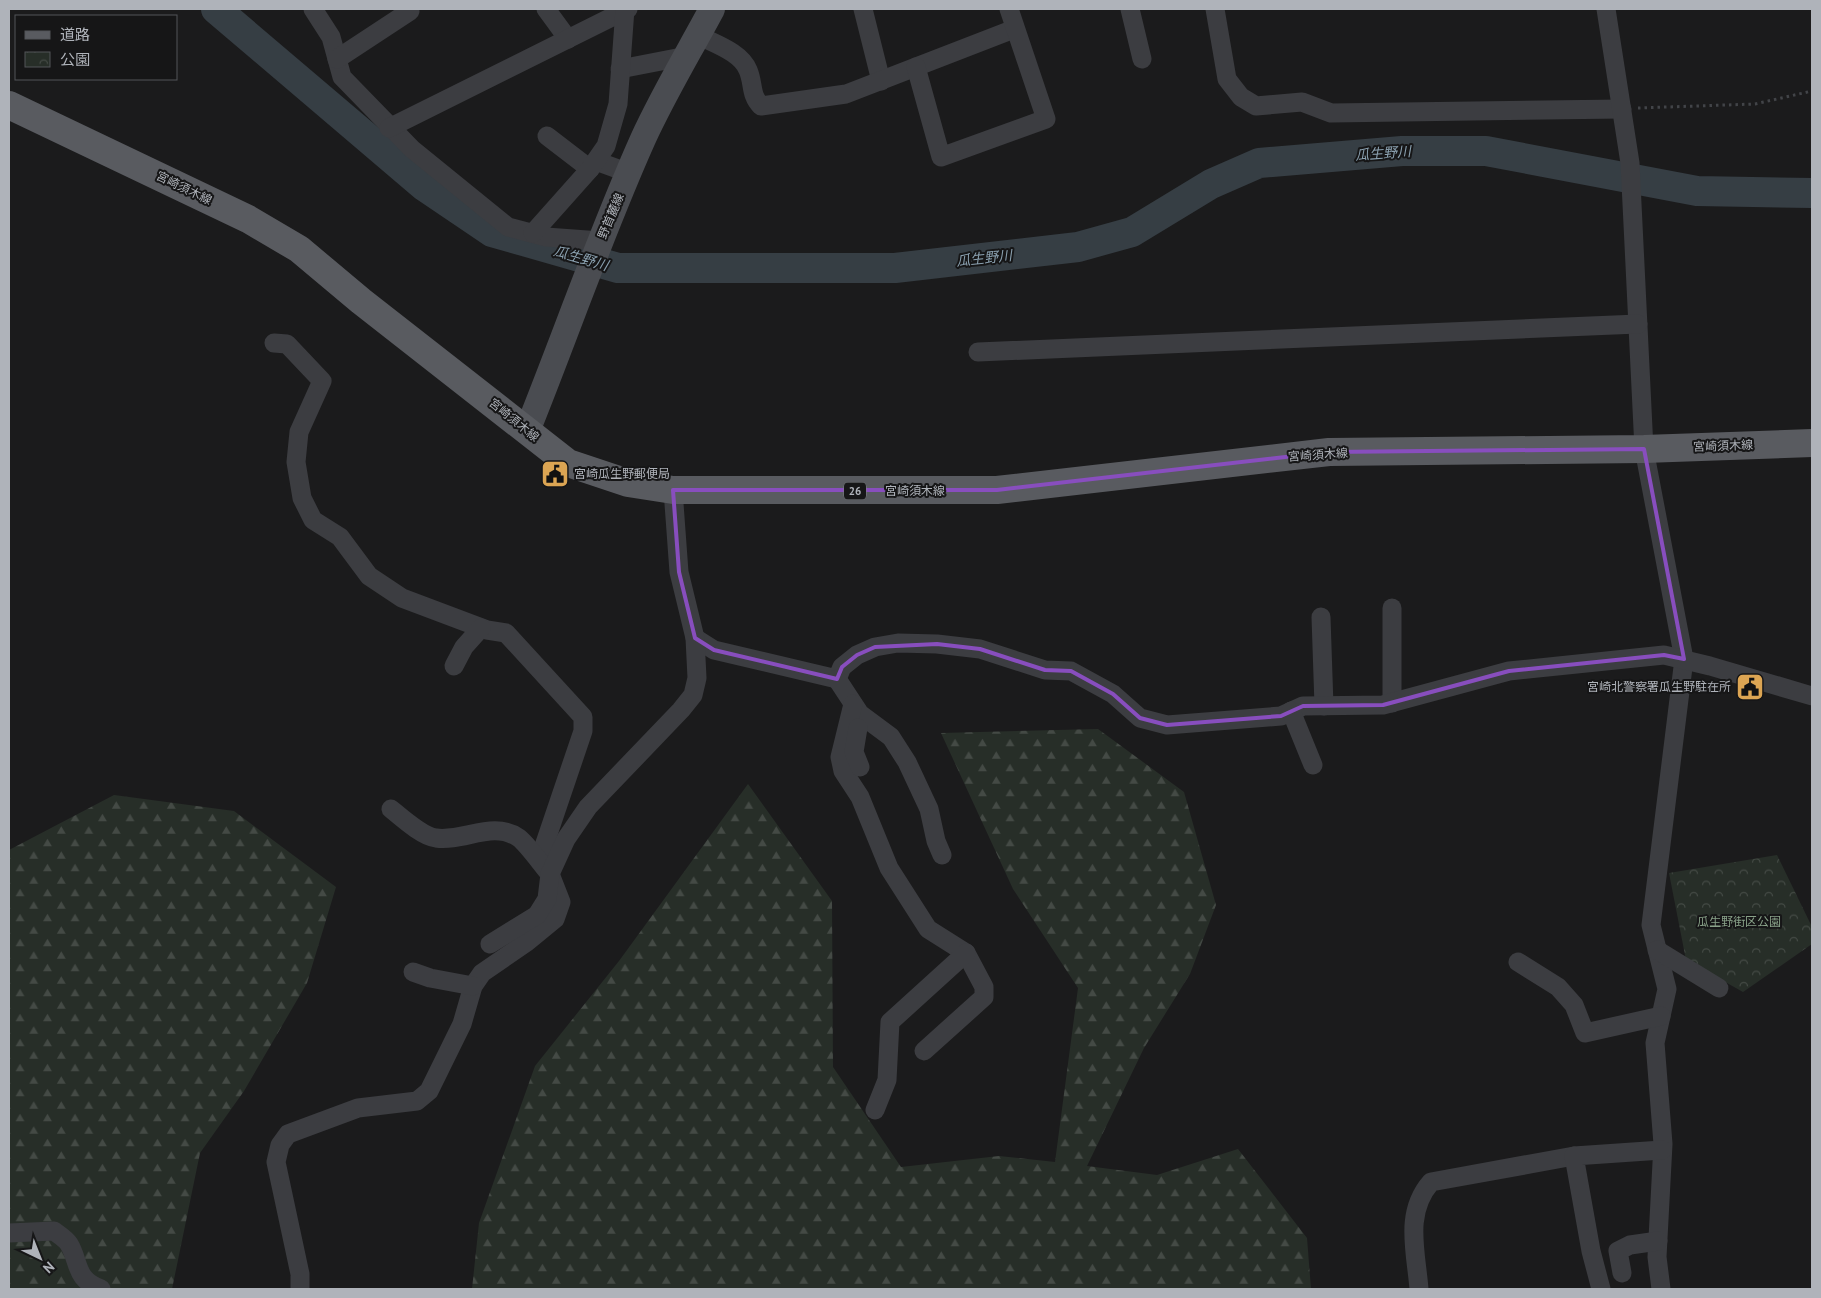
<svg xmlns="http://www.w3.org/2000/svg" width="1821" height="1298" font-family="'PT Sans','Noto Sans JP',sans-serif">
<defs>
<pattern id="forest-firs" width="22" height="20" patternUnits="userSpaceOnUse" patternTransform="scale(1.25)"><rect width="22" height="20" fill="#272e28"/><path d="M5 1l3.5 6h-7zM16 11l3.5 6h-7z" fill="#444a45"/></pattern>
<pattern id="park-crowns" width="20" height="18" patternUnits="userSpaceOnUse" patternTransform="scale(1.25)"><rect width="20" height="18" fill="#272e28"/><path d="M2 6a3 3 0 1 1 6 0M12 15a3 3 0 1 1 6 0" fill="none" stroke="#444a45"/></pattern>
</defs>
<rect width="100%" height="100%" fill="#1b1b1c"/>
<g fill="url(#forest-firs)">
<polygon points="1098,729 1184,792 1216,905 1190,974 1144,1048 1087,1166 1157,1175 1238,1149 1307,1238 1311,1289 472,1289 479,1223 535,1066 619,961 748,784 832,901 833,1067 901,1167 999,1156 1055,1162 1078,988 1013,889 941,733"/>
<polygon points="114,795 234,811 336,887 307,983 244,1091 200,1153 172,1289 9,1289 9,850"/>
</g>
<polygon fill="url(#park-crowns)" points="1777,855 1812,927 1812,944 1743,992 1686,960 1669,873"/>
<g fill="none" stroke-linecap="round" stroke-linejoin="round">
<polyline stroke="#363e44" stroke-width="30" points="216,9 424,186 492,232 618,268 895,268 1078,247 1132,232 1211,184 1259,163 1402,151 1486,151 1697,191 1812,193"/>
<polyline stroke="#424448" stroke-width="3" stroke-dasharray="2.5 4" stroke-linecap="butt" points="1638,108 1755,104 1812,91"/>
<g stroke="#3c3d41" stroke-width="19">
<polyline points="313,9 331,37 342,77 412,149 508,227 546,237 601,241"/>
<polyline points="546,9 568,39"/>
<polyline points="863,9 881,81"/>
<polyline points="1130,9 1142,59"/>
<polyline points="1215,9 1227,79 1241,97 1256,106 1302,102 1331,113 1622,109"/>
<polyline points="1606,9 1630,163 1644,449 1684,659 1651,925 1667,989 1655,1043 1663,1144 1657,1257 1661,1289"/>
<path d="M698,35C715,44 741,52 748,70C754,84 750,95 761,106L846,94L1014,29"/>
<polyline points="337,59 410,11"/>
<polyline points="916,67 941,157 1046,119 1009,9"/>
<polyline points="620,69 687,56"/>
<polyline points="389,128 628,9"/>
<polyline points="547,136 590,169"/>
<polyline points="596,161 629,173"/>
<polyline points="533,233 590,169 606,146 618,104 625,9"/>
<polyline points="274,343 287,344 322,381 299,432 296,462 302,498 313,520 340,537 369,576 402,598 487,630 506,633 583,717 583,731 544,846 550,874 561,902 555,919 527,942 482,973 473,986 462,1024 429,1091 417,1101 358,1108 288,1134 280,1145 276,1162 300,1274 300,1289"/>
<polyline points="978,352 1638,324"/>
<polyline points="1392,608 1392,703"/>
<polyline points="1321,617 1324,706"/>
<polyline points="695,638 714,650 837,679 842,667 857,655 875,647 898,643 937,644 980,649 1045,670 1071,671 1113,694 1140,718 1167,725 1281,716 1303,706 1383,705 1509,671 1664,655 1710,666 1812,696"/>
<polyline points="454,666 464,647 481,628"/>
<polyline points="837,679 860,714 891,737 907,762 929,809 936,841 942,855"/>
<polyline points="853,704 840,757 843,771 860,797 889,868 928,929 966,953 984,987 984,997 924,1051"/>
<polyline points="1291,711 1313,765"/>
<polyline points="858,728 854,752 860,767"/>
<path d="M391,809C402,818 423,837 436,838C464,842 493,820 519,838C527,844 542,865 549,873"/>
<polyline points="490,944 537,915 547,899 550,874 566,839 588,807 681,710 693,695 697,678 695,638 679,572 673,490"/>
<polyline points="1657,950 1719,988"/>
<polyline points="1518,962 1558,987 1574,1005 1585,1033 1661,1016"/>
<polyline points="413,972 430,978 473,986"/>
<polyline points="875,1110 887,1080 890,1022 966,953"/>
<path d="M9,1233L54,1231C59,1235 66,1239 69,1244C80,1262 74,1279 101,1289"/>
<polyline points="1622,1273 1618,1251 1630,1245 1658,1241"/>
<path d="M1419,1289C1416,1251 1404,1213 1431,1182L1574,1156"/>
<polyline points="1601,1289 1591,1251 1574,1156 1662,1150"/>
</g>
<path stroke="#4a4c51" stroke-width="26" d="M527,431C566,334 600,235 643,139C663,95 689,52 712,9"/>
<polyline stroke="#595b60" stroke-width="28" points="9,105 248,219 299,249 361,301 568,463 628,483 673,490 997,490 1329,452 1644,449 1812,443"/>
</g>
<path fill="none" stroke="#884ebe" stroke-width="4" stroke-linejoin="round" d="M1644,449L1684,659L1664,655L1509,671L1383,705L1303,706L1281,716L1167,725L1140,718L1113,694L1071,671L1045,670L980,649L937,644L875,647L857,655L842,667L837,679L714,650L695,638L679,572L673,490H997L1329,452Z"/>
<defs>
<g id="civic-square" transform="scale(1.4375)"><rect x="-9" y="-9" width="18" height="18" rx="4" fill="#dca553" stroke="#161617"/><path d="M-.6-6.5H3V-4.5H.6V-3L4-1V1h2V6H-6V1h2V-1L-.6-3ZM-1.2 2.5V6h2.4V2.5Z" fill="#111"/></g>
</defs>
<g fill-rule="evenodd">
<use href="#civic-square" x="555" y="474"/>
<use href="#civic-square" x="1750" y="687"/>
</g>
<g text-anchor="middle" stroke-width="4" stroke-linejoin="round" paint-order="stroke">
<rect fill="#161617" stroke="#818489" stroke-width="1" x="844" y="482.5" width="22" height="17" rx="4"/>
<g font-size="11" font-weight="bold" fill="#afb3ba">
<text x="855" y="495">26</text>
</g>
<g font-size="12" fill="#afb3ba" stroke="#161617">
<text transform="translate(184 188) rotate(26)" y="4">宮崎須木線</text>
<text transform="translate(611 216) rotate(-67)" y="4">野首麓線</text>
<text transform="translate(514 420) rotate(39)" y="4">宮崎須木線</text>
<text transform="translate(1723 446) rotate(-2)" y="4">宮崎須木線</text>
<text transform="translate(1318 455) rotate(-4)" y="4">宮崎須木線</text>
<text x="915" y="495">宮崎須木線</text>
</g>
<g font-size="12" fill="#afb3ba" stroke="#161617" text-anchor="start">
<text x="574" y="478">宮崎瓜生野郵便局</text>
<text x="1731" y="691" text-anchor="end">宮崎北警察署瓜生野駐在所</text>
</g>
<g font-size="12" fill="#89a289" stroke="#161617">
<text x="1739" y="926">瓜生野街区公園</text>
</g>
<g font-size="14" font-style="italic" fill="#8ba1b0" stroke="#161617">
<text transform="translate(1383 153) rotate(-4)" y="5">瓜生野川</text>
<text transform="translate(581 258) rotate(16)" y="5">瓜生野川</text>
<text transform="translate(984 258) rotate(-6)" y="5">瓜生野川</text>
</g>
</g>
<rect width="1821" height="1298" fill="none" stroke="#afb3ba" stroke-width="20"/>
<rect x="15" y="15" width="162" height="65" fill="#161617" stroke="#535558"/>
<rect x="25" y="31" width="25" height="8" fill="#595b60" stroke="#535558"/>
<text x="60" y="40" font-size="15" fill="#afb3ba">道路</text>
<rect x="25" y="52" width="25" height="15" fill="url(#park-crowns)" stroke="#535558"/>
<text x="60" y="65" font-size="15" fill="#afb3ba">公園</text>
<g transform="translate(40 1258) rotate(137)" stroke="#161617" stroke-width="4" paint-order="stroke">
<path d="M0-4L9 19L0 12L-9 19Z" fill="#afb3ba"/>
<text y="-8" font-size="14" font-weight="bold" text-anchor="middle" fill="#afb3ba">N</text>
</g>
</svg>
